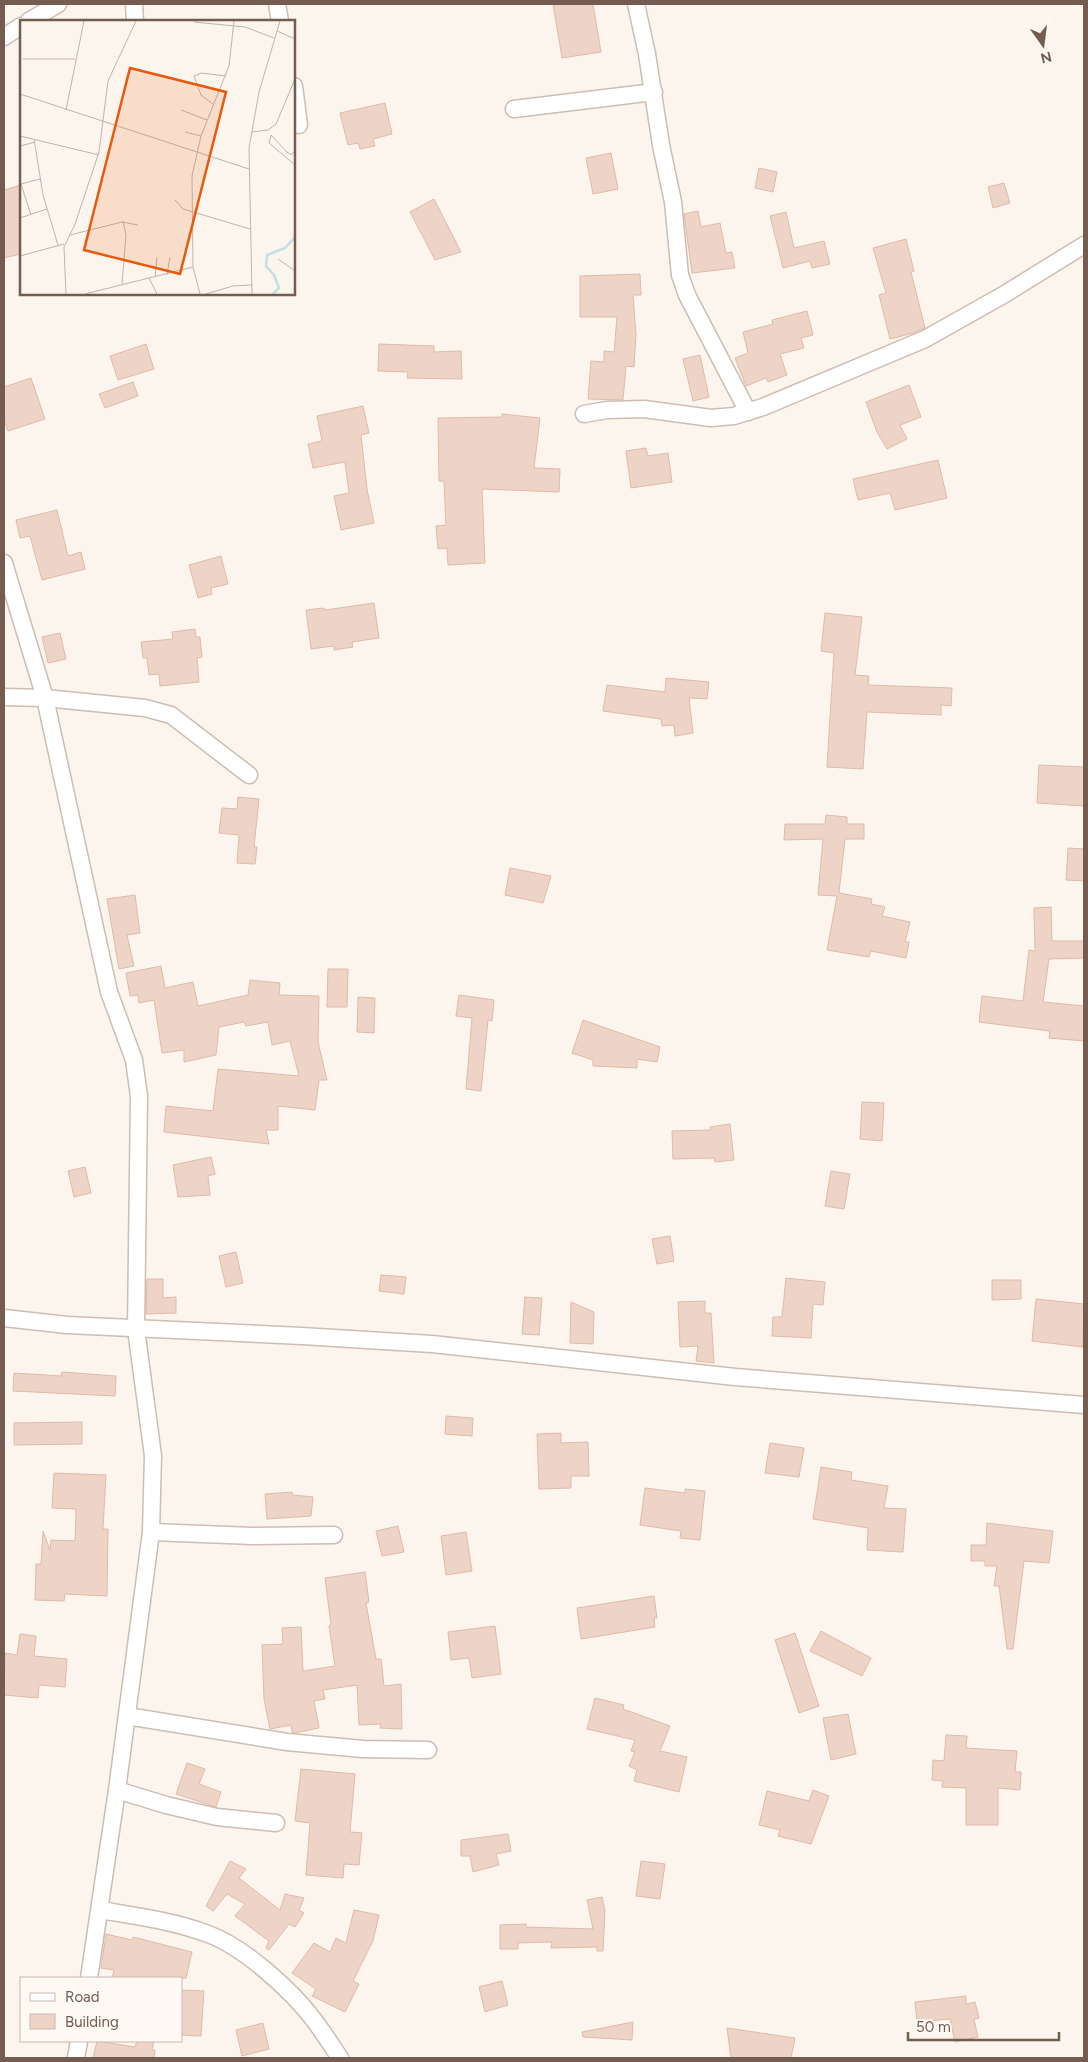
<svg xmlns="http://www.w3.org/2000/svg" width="1088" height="2062" font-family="Figtree,sans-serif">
<rect width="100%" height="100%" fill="#fbf5ed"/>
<g fill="#eed4c7" stroke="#dfbaa9">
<polygon points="553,4 593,4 601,52 562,58"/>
<polygon points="385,103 392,134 373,139 375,146 360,149 358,143 348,145 340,113"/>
<polygon points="611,153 618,189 593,194 586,158"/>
<polygon points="759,168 777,172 773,192 755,188"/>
<polygon points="1004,183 1010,203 993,208 988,187"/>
<polygon points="21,185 21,254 4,258 4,190"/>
<polygon points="434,199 461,252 435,260 410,212"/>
<polygon points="698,211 701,227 720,223 726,253 732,252 735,268 692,273 684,214"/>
<polygon points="786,212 794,248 824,241 830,264 812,268 810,261 783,268 770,216"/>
<polygon points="906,239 914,271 911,272 925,328 913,333 890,339 879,295 886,293 873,248"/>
<polygon points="640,274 641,295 633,295 636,335 634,367 626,366 623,400 588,399 591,361 604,362 604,351 614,352 617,317 580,317 580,276"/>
<polygon points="807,311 813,335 801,338 804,348 780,354 787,375 768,382 766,378 746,386 735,358 748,353 743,332 773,324 772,320"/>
<polygon points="146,344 154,369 118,380 110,356"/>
<polygon points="379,344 434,346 434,352 461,351 462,379 407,378 408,372 378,371"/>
<polygon points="700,355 709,397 693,401 683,359"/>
<polygon points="31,378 45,419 8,431 4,420 4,387"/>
<polygon points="133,382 138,396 105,408 99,394"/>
<polygon points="909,385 921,417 900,425 907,439 887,449 877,432 866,402"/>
<polygon points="363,406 369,433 361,435 367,489 374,523 341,530 334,496 349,493 345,462 313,468 308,444 322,441 317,416"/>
<polygon points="502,414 540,418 534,468 560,469 559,492 482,489 485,563 448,565 447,548 438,549 436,526 446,525 444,481 439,481 438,418 502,417"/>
<polygon points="646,448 648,456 668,453 672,482 631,488 626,451"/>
<polygon points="938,460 947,498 895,510 890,493 858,500 853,479"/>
<polygon points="57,510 68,556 81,552 85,569 42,580 30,536 20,538 16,520"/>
<polygon points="221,556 228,584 211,588 212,594 198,598 189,565"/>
<polygon points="374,603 379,638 352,642 353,647 334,650 334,646 311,649 306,610 324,608 325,610"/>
<polygon points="825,613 862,617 855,675 869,676 868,685 952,688 951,706 941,705 941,715 867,712 863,769 827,767 834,653 821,651"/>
<polygon points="195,629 196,637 200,637 202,657 197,658 199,682 160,686 159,674 149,675 147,658 143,658 141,642 173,639 172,632"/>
<polygon points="60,633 66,659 48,663 42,637"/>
<polygon points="666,678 709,682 707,699 689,698 693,733 675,736 674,725 662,726 661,719 603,711 607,685 665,692"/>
<polygon points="1039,765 1084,767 1084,806 1037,803"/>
<polygon points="238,797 259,799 254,847 257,847 255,864 237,863 239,835 219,833 222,808 237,809"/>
<polygon points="826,815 847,817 847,824 864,824 864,839 845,839 839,893 872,899 871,904 885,907 882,916 910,922 905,942 909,942 906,958 871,951 869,957 827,950 837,896 818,895 823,839 784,840 785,824 825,824"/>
<polygon points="1068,848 1084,849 1084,881 1066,880"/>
<polygon points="510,868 551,876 543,903 505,895"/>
<polygon points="135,895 140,933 127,935 134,966 119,969 107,899"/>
<polygon points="1051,907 1052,941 1084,941 1084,958 1049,959 1043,1002 1084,1006 1084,1041 1049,1038 1050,1031 979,1022 982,996 1023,1001 1029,950 1035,951 1034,908"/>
<polygon points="161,966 165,988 193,982 198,1006 248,995 250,980 280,983 279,995 319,996 318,1042 327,1080 319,1080 315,1110 278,1106 278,1130 266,1130 269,1144 164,1132 166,1106 213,1111 218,1069 299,1076 290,1041 272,1045 268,1022 246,1026 244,1022 219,1027 216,1055 184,1062 184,1050 162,1053 154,1000 139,1003 138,995 130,996 126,973"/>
<polygon points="328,969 348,969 347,1007 327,1007"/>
<polygon points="459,995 494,1000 492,1021 488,1020 481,1091 466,1089 472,1018 456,1016"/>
<polygon points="358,997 375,998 374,1033 357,1032"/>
<polygon points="583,1020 660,1047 657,1062 637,1059 637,1068 593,1066 593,1060 572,1053"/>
<polygon points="862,1102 884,1103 882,1141 860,1139"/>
<polygon points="730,1124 734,1160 715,1162 714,1158 673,1159 672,1131 711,1130 710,1127"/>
<polygon points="211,1157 215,1174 208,1176 210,1195 178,1197 173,1165"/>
<polygon points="85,1167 91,1193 74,1197 68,1171"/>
<polygon points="831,1171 850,1174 844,1209 825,1206"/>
<polygon points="670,1236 674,1261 657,1264 652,1239"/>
<polygon points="236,1252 243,1283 226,1287 219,1256"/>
<polygon points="381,1275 406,1277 404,1294 379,1291"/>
<polygon points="786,1278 825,1282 823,1305 813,1304 811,1338 772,1336 773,1317 782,1317"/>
<polygon points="147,1279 163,1279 163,1298 176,1297 176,1313 146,1314"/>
<polygon points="992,1280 1021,1280 1021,1299 992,1300"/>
<polygon points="525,1297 542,1298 539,1335 522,1334"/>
<polygon points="1036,1299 1084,1304 1083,1347 1032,1341"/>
<polygon points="705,1301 705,1313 711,1313 714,1363 696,1361 698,1346 680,1347 678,1302"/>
<polygon points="571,1302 594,1312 593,1344 570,1343"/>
<polygon points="62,1372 116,1376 115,1396 13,1391 14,1373 61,1376"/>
<polygon points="446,1416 473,1418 472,1436 445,1434"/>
<polygon points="82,1422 82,1444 14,1445 14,1423"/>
<polygon points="561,1433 561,1443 588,1442 589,1476 571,1476 571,1488 539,1489 537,1434"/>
<polygon points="770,1443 804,1448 799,1477 765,1473"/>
<polygon points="821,1467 852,1472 851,1480 888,1486 884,1508 906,1509 903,1552 867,1550 868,1528 813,1519"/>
<polygon points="54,1473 106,1475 103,1529 108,1529 107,1596 65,1594 64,1601 35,1600 36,1564 41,1564 43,1531 50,1550 51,1540 75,1541 76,1509 52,1508"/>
<polygon points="645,1488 685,1493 685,1489 705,1491 700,1540 680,1538 681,1531 640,1525"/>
<polygon points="292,1492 293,1495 313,1497 311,1516 267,1519 265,1494"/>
<polygon points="987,1523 1053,1531 1049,1563 1024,1561 1013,1649 1007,1649 999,1586 994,1586 997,1566 985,1566 985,1561 971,1561 971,1545 986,1545"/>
<polygon points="398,1526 404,1552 382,1556 376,1531"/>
<polygon points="466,1532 472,1571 446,1575 441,1536"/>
<polygon points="365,1572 369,1602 366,1603 376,1659 381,1659 384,1686 401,1684 402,1729 380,1728 381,1724 359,1725 357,1685 323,1690 325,1699 314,1701 319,1728 294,1733 292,1732 291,1725 270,1729 264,1699 262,1645 283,1644 282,1628 301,1627 303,1671 335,1666 329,1626 331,1625 325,1578"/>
<polygon points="654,1596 657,1618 654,1618 655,1627 581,1639 577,1608"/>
<polygon points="495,1626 501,1674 472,1678 469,1658 451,1660 448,1632"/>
<polygon points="821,1631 871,1658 862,1676 810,1651"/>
<polygon points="795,1633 819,1706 799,1713 775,1640"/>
<polygon points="20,1634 36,1636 34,1656 67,1659 65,1687 39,1685 38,1698 4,1695 5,1653 17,1655"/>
<polygon points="595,1698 624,1705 623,1709 670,1726 660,1751 687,1757 679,1792 634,1781 637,1770 629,1766 635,1752 631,1751 635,1740 587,1729"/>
<polygon points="848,1714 856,1754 831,1760 823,1718"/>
<polygon points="946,1735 967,1736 966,1748 1017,1751 1015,1772 1021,1772 1020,1790 998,1788 998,1825 966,1825 966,1788 942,1787 943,1781 932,1780 933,1760 944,1761"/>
<polygon points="187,1763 205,1769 199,1784 221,1792 216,1807 176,1794"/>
<polygon points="301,1769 355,1774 350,1832 362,1833 359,1865 344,1864 343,1878 306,1875 310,1823 295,1821"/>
<polygon points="813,1790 829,1796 811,1844 778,1836 780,1830 759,1825 767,1791 809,1801"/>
<polygon points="508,1834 511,1851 496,1854 499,1865 473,1872 470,1856 461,1856 461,1840"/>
<polygon points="230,1861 246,1869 239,1878 280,1910 285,1894 304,1898 299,1910 304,1913 295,1927 289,1924 269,1950 266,1948 269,1941 235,1916 245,1904 227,1894 213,1911 206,1906"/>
<polygon points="641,1861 665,1864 660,1899 636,1896"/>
<polygon points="602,1897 605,1911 603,1951 597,1951 597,1947 551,1948 552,1942 518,1943 518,1949 500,1949 500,1925 526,1924 526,1927 593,1929 587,1900"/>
<polygon points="354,1910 379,1915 373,1941 353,1981 359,1984 345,2012 312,1996 316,1989 292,1973 314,1943 330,1952 336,1938 346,1943"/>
<polygon points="106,1934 132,1940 133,1937 192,1952 186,1978 112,1978 114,1970 101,1968"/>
<polygon points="502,1981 508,2005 485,2012 479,1987"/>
<polygon points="181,1990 204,1991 201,2036 181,2035"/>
<polygon points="966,1996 966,2004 975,2002 979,2018 974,2019 978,2037 955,2042 950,2019 917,2022 915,2002"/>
<polygon points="633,2022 632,2040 583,2037 582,2032"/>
<polygon points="263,2023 269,2049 242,2056 236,2030"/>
<polygon points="727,2028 795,2038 791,2058 731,2058"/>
<polygon points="97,2041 135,2047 137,2041 154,2041 152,2050 155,2050 154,2058 93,2058"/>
</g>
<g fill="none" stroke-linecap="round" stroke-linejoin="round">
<g stroke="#cdbdb3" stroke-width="19">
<g id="minor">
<polyline points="134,4 135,21"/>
<polyline points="277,4 280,21"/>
<polyline points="636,4 647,54 661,145 673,202 680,275 687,295 748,412"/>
<polyline points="29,21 58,4"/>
<polyline points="4,37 21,26"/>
<polyline points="294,86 299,125"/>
<polyline points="514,109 654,92"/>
<polyline points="584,414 607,410 644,409 711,418 734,416 763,407 925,339 1005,294 1084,245"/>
<polyline points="4,563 45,698 109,992 134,1060 139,1096 136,1329 153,1456 151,1532 117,1790 89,1978"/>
<polyline points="4,697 45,698 145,708 171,715 249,775"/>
<polyline points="4,1318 67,1325 302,1336 432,1344 735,1377 1084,1405"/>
<polyline points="151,1532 253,1536 334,1535"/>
<polyline points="127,1716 287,1742 363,1749 428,1750"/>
<polyline points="117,1790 166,1805 217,1817 276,1823"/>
<path d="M100,1910C136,1916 174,1921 208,1934C244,1947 291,1990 314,2020C323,2032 332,2046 340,2058"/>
<polyline points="76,2058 79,2041"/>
</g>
</g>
<use href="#minor" stroke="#fff" stroke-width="16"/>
</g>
<g transform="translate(20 20)">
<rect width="275" height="275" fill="#fbf5ed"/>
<path fill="none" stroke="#c2e0e3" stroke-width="2.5" d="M253,274L259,268L254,255L246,246L247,235L265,228L275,217"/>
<path fill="none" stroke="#c1b3aa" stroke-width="1" d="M174,2L225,7L254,18M257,11L275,19M3,39H55M0,74L229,149M193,84L181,75L174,56L181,53L206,56M46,90L64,1M161,90L187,100M165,112L181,116M232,112L248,110L256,104L275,59M0,116L79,135M14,119L23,175L38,225M0,126L15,122M275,131L271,135L267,132L251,115L249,123L275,145M1,164L11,195M1,164L20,159M155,180L163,189L230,209M0,198L27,189M50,215L102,202L118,205M0,236L44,224M258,239L275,251M173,247L180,274M147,255L150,237M135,257L137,237M129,258L173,247L172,156L181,116L209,46L214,1M102,264L106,215L103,201M46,274L44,227L55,204L79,132L88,61L116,1M65,274L129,258L137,274M186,274L213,266L232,265M232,274L229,128L239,72L260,1"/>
<path fill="#e8590c" fill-opacity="0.15" stroke="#e8590c" stroke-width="2.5" d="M110,48L206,72L160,254L64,230Z"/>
<rect width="275" height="275" fill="none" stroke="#745c51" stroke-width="2.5"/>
</g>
<rect width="1088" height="2062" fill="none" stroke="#745c51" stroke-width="10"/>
<rect x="20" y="1977" width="162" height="65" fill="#fef9f3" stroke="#c7bab2"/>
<rect x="30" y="1993" width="25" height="8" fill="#ffffff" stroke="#c7bab2"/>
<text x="65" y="2002" font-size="15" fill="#745c51">Road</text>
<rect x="30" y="2014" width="25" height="15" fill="#eed4c7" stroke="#c7bab2"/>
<text x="65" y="2027" font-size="15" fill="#745c51">Building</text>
<g transform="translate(1043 45) rotate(166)" stroke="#fef9f3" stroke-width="4" paint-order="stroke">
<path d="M0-4L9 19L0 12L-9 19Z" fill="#745c51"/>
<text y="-8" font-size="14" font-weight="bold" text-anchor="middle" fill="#745c51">N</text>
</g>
<path d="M908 2032v8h151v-8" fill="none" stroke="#745c51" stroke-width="2.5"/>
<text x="916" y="2032" font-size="15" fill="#745c51" stroke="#fef9f3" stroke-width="4" paint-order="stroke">50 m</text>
</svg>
